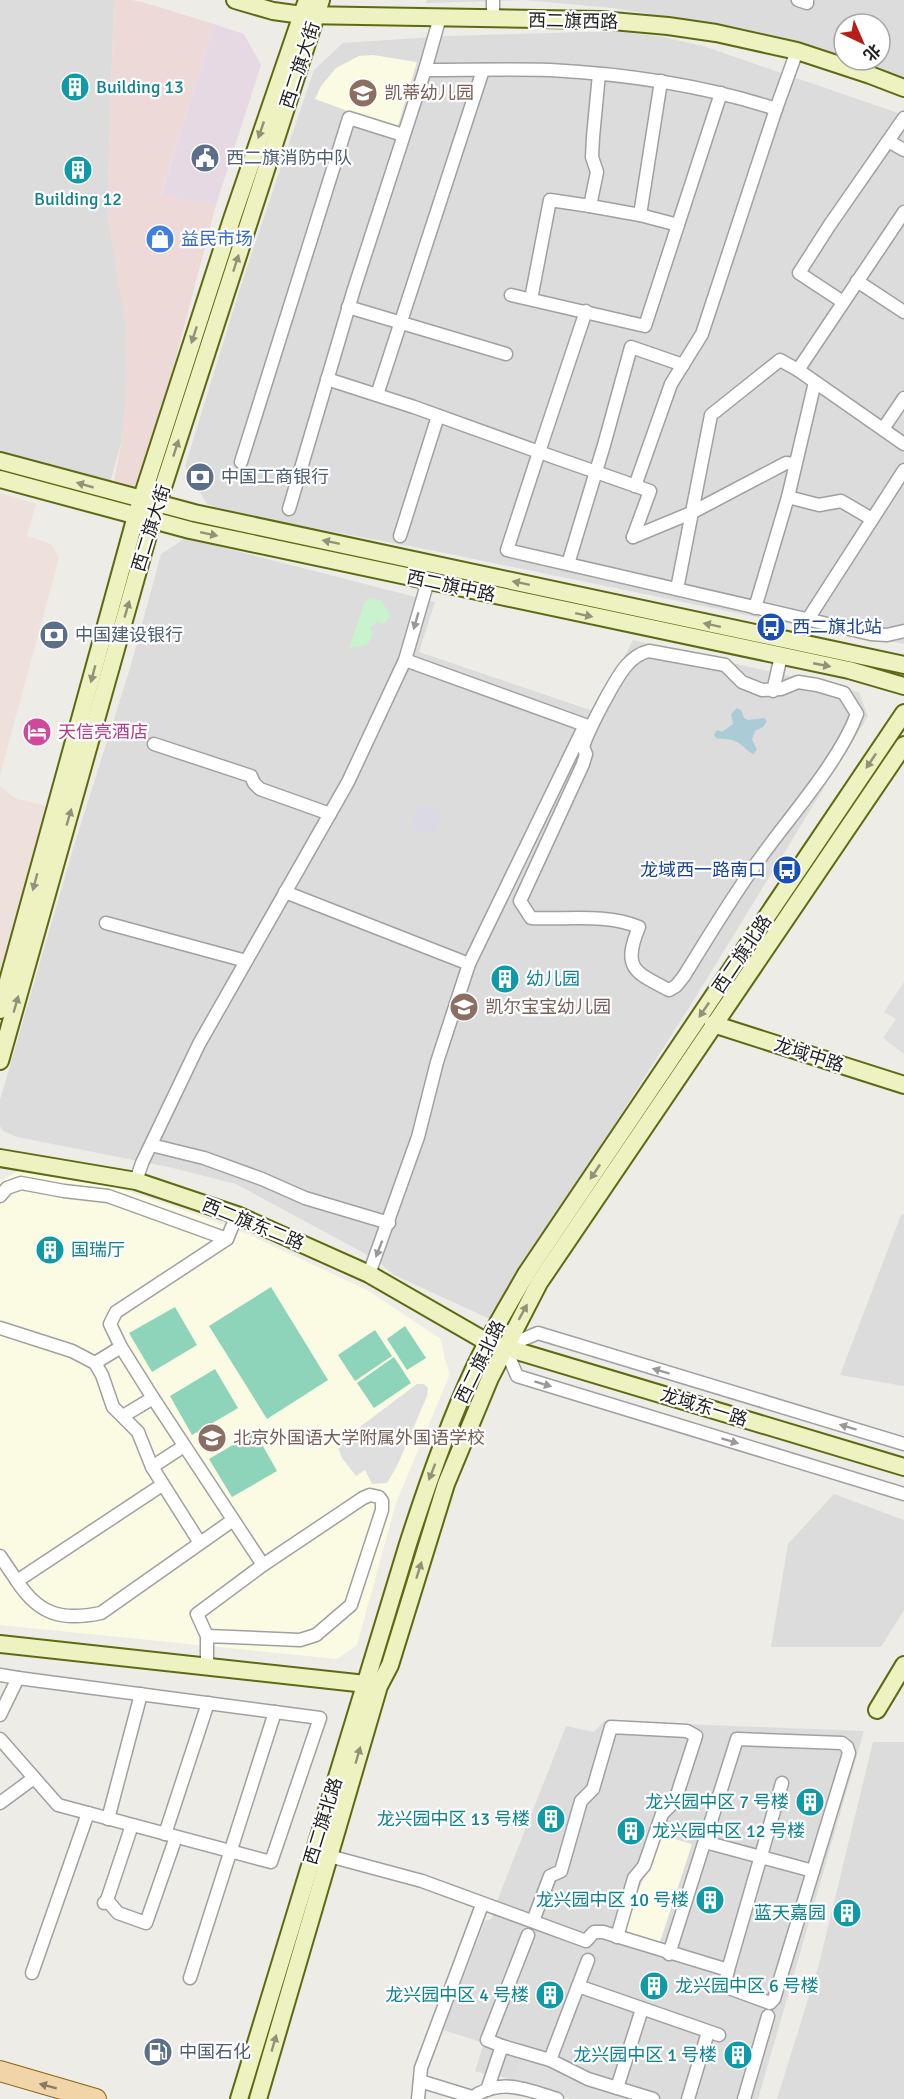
<svg xmlns="http://www.w3.org/2000/svg" width="904" height="2099" font-family="Signika,'Noto Sans SC',sans-serif">
<rect width="100%" height="100%" fill="#eeece6"/>
<g fill="#dcdcdc">
<polygon points="0,0 114,0 107,213 126,328 127,382 122,440 110,483 0,454"/>
<polygon points="427,0 904,0 904,82 851,60 880,60 880,24 844,24 844,57 817,47 719,25 612,8 524,0 426,3"/>
<polygon points="583,32 622,32 663,37 703,46 904,115 904,644 791,624 435,551 234,513 207,504 185,466 243,279 314,70 343,43 446,36"/>
<polygon points="186,538 435,602 419,652 596,712 633,640 859,692 868,716 692,1003 490,1319 394,1275 375,1259 236,1184 169,1167 17,1137 3,1131 0,1126 0,1100 73,849 131,665 161,554"/>
<polygon points="904,1214 904,1386 840,1375 901,1215"/>
<polygon points="834,1494 904,1520 904,1610 881,1647 771,1647 788,1544"/>
<polygon points="604,1721 864,1731 758,2099 571,2099 499,2076 504,2060 492,2056 485,2074 475,2071 484,2043 443,2030 485,1921 491,1919 493,1915 494,1909 566,1726 594,1732"/>
<polygon points="873,1742 904,1742 904,2099 777,2099 819,1964"/>
</g>
<polygon fill="#edd9d7" points="114,0 132,0 142,2 214,24 161,194 216,205 174,365 136,490 113,486 122,440 127,382 126,328 107,213"/>
<polygon fill="#e7d9e3" points="214,24 244,34 261,65 216,205 161,195"/>
<g fill="#fafbe2">
<polygon points="373,55 417,62 397,129 315,99 321,86 336,68 359,56"/>
<polygon points="19,1171 103,1183 178,1208 250,1235 367,1290 441,1339 445,1360 450,1374 396,1503 357,1645 337,1659 0,1625 0,1181"/>
<polygon points="661,1835 692,1844 659,1945 625,1934 631,1907 654,1855"/>
</g>
<g fill="#eee1db">
<polygon points="0,493 36,504 27,536 51,544 59,558 0,775"/>
<polygon points="0,786 15,798 46,806 0,978"/>
</g>
<polygon fill="#c8f3cd" points="369,598 381,600 390,615 386,622 382,624 379,621 369,628 373,634 367,645 349,648 364,604"/>
<g fill="#8dd4bb">
<polygon points="271,1287 328,1380 267,1419 209,1326"/>
<polygon points="175,1307 197,1345 152,1372 129,1333"/>
<polygon points="405,1326 426,1358 407,1370 387,1339"/>
<polygon points="375,1330 392,1356 355,1381 338,1355"/>
<polygon points="394,1357 411,1383 374,1408 357,1383"/>
<polygon points="215,1369 238,1408 192,1435 170,1396"/>
<polygon points="255,1432 277,1471 232,1497 209,1459"/>
</g>
<g fill="#dfdfdf">
<polygon points="904,982 904,1054 883,1038 896,1019 884,1012"/>
<polygon points="417,1384 424,1384 428,1388 427,1396 397,1466 387,1483 372,1484 365,1470 356,1476 342,1458 338,1448 341,1441"/>
<polygon points="523,2056 636,2099 571,2099 514,2081"/>
</g>
<circle fill="#dbdae4" cx="426" cy="819" r="14"/>
<path fill="#abcbd7" d="M737,708L741,710L744,718L748,720L764,718L767,721L763,727L755,731L752,739L757,750L753,754C747,751 743,745 737,742C730,738 723,740 716,738L714,735L717,730L722,732L733,724L731,714Z"/>
<g fill="none" stroke-linecap="round" stroke-linejoin="round">
<g stroke="#a0a0a0" stroke-width="15">
<g id="street">
<polyline points="493,0 493,19"/>
<polyline points="798,0 807,3 807,0"/>
<path d="M425,70C467,70 508,69 550,70C626,74 703,85 776,109"/>
<polyline points="888,141 904,150"/>
<polyline points="590,206 640,215 678,225"/>
<polyline points="640,215 661,81"/>
<polyline points="857,281 904,312"/>
<polyline points="511,295 645,326 721,93"/>
<polyline points="531,299 550,200 590,206 597,172 592,157 593,137 599,74"/>
<polyline points="843,302 799,273 829,226 904,118"/>
<polyline points="348,307 506,354"/>
<polyline points="586,311 539,452 650,491 633,537"/>
<polyline points="798,370 904,212"/>
<polyline points="327,379 414,407 539,452 507,550 871,634 887,635 904,631"/>
<polyline points="377,395 483,70"/>
<polyline points="883,429 904,398"/>
<polyline points="241,462 349,118 403,135"/>
<polyline points="635,486 671,384 702,334 776,109 797,51"/>
<polyline points="788,497 819,505 841,501 872,519"/>
<polyline points="289,509 354,289 425,70 440,17"/>
<polyline points="400,536 438,416"/>
<polyline points="633,537 691,513 786,463 795,464"/>
<polyline points="568,564 604,445 631,347 683,365"/>
<polyline points="677,589 711,415 780,360 798,370 904,444"/>
<polyline points="755,608 788,497 815,382"/>
<polyline points="808,619 904,470"/>
<path d="M649,651L725,665L742,682L762,690L781,689L798,682L817,685L844,693L857,714C839,762 791,815 761,857C733,895 709,936 684,976L676,986L669,990C634,972 622,968 639,927C605,913 566,920 531,918L520,901L583,764L586,754L583,747C588,730 615,679 626,666C632,659 640,653 649,651Z"/>
<polyline points="773,691 781,656"/>
<polyline points="154,744 251,776 254,783 260,789 330,814"/>
<polyline points="285,892 469,964"/>
<polyline points="106,923 246,961"/>
<polyline points="151,1145 204,1158 262,1179 305,1198 389,1223"/>
<polyline points="136,1181 142,1163 199,1044 348,782 405,660 428,581"/>
<polyline points="0,1196 7,1188 21,1183 64,1191 108,1196 227,1239"/>
<polyline points="237,1215 227,1239 116,1312 110,1324 121,1347 153,1398 263,1565"/>
<polyline points="369,1274 418,1137 437,1062 469,964 585,725 405,660"/>
<polyline points="0,1328 72,1351 95,1363 102,1375 113,1407 138,1432 152,1467 200,1543"/>
<polyline points="95,1363 121,1347"/>
<polyline points="123,1416 153,1398"/>
<polyline points="904,1444 538,1333 505,1347 517,1376 904,1494"/>
<polyline points="152,1467 184,1446"/>
<path d="M162,1485L17,1581C39,1615 62,1621 101,1613L233,1520"/>
<polyline points="0,1556 17,1581"/>
<polyline points="207,1636 300,1640 316,1635 351,1605 382,1510 382,1501 379,1497 370,1495 363,1498 263,1565 197,1614 207,1636 207,1667"/>
<polyline points="0,1675 18,1678"/>
<polyline points="0,1715 18,1678 320,1718 271,1862 58,1805 0,1739"/>
<polyline points="0,1803 34,1778"/>
<polyline points="108,1819 141,1694"/>
<polyline points="165,1834 208,1703"/>
<polyline points="705,1842 813,1871"/>
<polyline points="329,1856 422,1881 586,1941 594,1932 603,1932 728,1970 782,1783"/>
<polyline points="107,1900 118,1913 146,1923 176,1837"/>
<polyline points="104,1903 107,1900 132,1825"/>
<polyline points="533,1921 550,1876 561,1871 581,1801 593,1789 611,1727 687,1731 696,1736 675,1801 662,1814 644,1866 634,1878 617,1937"/>
<polyline points="669,1954 737,1739 842,1743 847,1747 849,1753 774,1999 770,2003 729,1988 725,1984 728,1970"/>
<polyline points="32,1973 88,1813"/>
<polyline points="190,1978 275,1712"/>
<polyline points="578,1986 719,2035"/>
<polyline points="502,2046 487,2040 528,1935"/>
<polyline points="550,2060 588,1960"/>
<polyline points="420,2081 472,2097"/>
<polyline points="617,2088 642,2009"/>
<polyline points="487,2090 502,2046 550,2060 588,2079 653,2099"/>
<polyline points="418,2099 421,2068 482,1905"/>
<path d="M470,2099C500,2077 526,2089 557,2099"/>
<polyline points="688,2099 708,2032"/>
<polyline points="744,2099 768,2016"/>
</g>
</g>
<g stroke="#5d6a12" stroke-width="20">
<g id="secondary">
<polyline points="235,0 273,11 302,15 601,20 668,26 716,33 797,51 870,75 904,88"/>
<polyline points="0,461 194,513 904,665"/>
<polyline points="0,479 190,530 849,670 904,686"/>
<polyline points="0,1010 136,516 232,219 307,0"/>
<polyline points="713,1024 904,1085"/>
<polyline points="0,1061 152,521 321,0"/>
<polyline points="0,1158 136,1181 237,1215 369,1274 487,1342 904,1467"/>
<polyline points="0,1644 375,1685"/>
<polyline points="877,1710 904,1665"/>
<path d="M239,2099L408,1544C427,1485 447,1427 473,1371C488,1338 508,1306 526,1274L904,713"/>
<polyline points="258,2099 379,1686 390,1665 446,1484 490,1378 539,1283 904,745"/>
</g>
</g>
<g stroke="#886511" stroke-width="22">
<polyline id="primary" points="0,2071 96,2099"/>
</g>
<use href="#street" stroke="#fff" stroke-width="12"/>
<use href="#secondary" stroke="#eef2c0" stroke-width="16"/>
<use href="#primary" stroke="#f1d4a8" stroke-width="20"/>
</g>
<defs><path id="oneway-solid" d="M-6-.8H1V-3.2L6.5 0L1 3.2V.8H-6Z" transform="scale(1.5)"/></defs>
<g fill="#919378">
<use href="#oneway-solid" transform="translate(261 130) rotate(109)"/>
<use href="#oneway-solid" transform="translate(236 263) rotate(-72)"/>
<use href="#oneway-solid" transform="translate(194 335) rotate(108)"/>
<use href="#oneway-solid" transform="translate(176 448) rotate(-72)"/>
<use href="#oneway-solid" transform="translate(85 485) rotate(-164)"/>
<use href="#oneway-solid" transform="translate(209 534) rotate(12)"/>
<use href="#oneway-solid" transform="translate(331 542) rotate(-168)"/>
<use href="#oneway-solid" transform="translate(521 583) rotate(-168)"/>
<use href="#oneway-solid" transform="translate(127 609) rotate(-74)"/>
<use href="#oneway-solid" transform="translate(584 615) rotate(12)"/>
<use href="#oneway-solid" transform="translate(712 625) rotate(-168)"/>
<use href="#oneway-solid" transform="translate(822 665) rotate(11)"/>
<use href="#oneway-solid" transform="translate(93 674) rotate(105)"/>
<use href="#oneway-solid" transform="translate(871 761) rotate(124)"/>
<use href="#oneway-solid" transform="translate(69 817) rotate(-74)"/>
<use href="#oneway-solid" transform="translate(35 882) rotate(105)"/>
<use href="#oneway-solid" transform="translate(16 1004) rotate(-74)"/>
<use href="#oneway-solid" transform="translate(704 1010) rotate(124)"/>
<use href="#oneway-solid" transform="translate(595 1172) rotate(124)"/>
<use href="#oneway-solid" transform="translate(523 1312) rotate(-61)"/>
<use href="#oneway-solid" transform="translate(432 1472) rotate(111)"/>
<use href="#oneway-solid" transform="translate(419 1570) rotate(-73)"/>
<use href="#oneway-solid" transform="translate(358 1755) rotate(-74)"/>
<use href="#oneway-solid" transform="translate(274 2043) rotate(-74)"/>
</g>
<g fill="#9a9a9a">
<use href="#oneway-solid" transform="translate(416 621) rotate(106)"/>
<use href="#oneway-solid" transform="translate(379 1249) rotate(111)"/>
<use href="#oneway-solid" transform="translate(661 1371) rotate(-163)"/>
<use href="#oneway-solid" transform="translate(543 1384) rotate(17)"/>
<use href="#oneway-solid" transform="translate(848 1427) rotate(-163)"/>
<use href="#oneway-solid" transform="translate(730 1441) rotate(17)"/>
</g>
<use fill="#887a64" href="#oneway-solid" transform="translate(48 2086) rotate(-165)"/>
<defs>
<g id="building-disc" transform="scale(1.5)"><circle r="9.5" fill="#0f9aa8" stroke="#fff"/><path d="M-4-6H4V6H1V3H-1V6H-4ZM-2.5-4.3h1.7v1.8h-1.7ZM.8-4.3h1.7v1.8H.8ZM-2.5-1h1.7V.8h-1.7ZM.8-1h1.7V.8H.8Z" fill="#fff"/></g>
<g id="school-disc" transform="scale(1.5)"><circle r="9.5" fill="#8d6e63" stroke="#fff"/><path d="M0-5L7-2L0 1L-7-2ZM-4 1L0 2.5L4 1V4Q0 6-4 4Z" fill="#fff"/></g>
<g id="civic-disc" transform="scale(1.5)"><circle r="9.5" fill="#5c6f8a" stroke="#fff"/><path d="M-.6-6.5H3V-4.5H.6V-3L4-1V1h2V6H-6V1h2V-1L-.6-3ZM-1.2 2.5V6h2.4V2.5Z" fill="#fff"/></g>
<g id="shop-disc" transform="scale(1.5)"><circle r="9.5" fill="#3f7fe0" stroke="#fff"/><path d="M-5-2.5h2.3a2.7 3.5 0 0 1 5.4 0H5L5.5 6h-11ZM-1.5-2.5h3a1.5 2.3 0 0 0-3 0Z" fill="#fff"/></g>
<g id="bank-disc" transform="scale(1.5)"><circle r="9.5" fill="#5c6f8a" stroke="#fff"/><path d="M-6-4H6V4H-6ZM0-2.3a2.3 2.3 0 1 0 0 4.6a2.3 2.3 0 1 0 0-4.6Z" fill="#fff"/></g>
<g id="bus-disc" transform="scale(1.5)"><circle r="9.5" fill="#1a4fb4" stroke="#fff"/><path d="M-5-6H5V4H4V6H2V4H-2V6H-4V4H-5ZM-3.5-4V0h7V-4ZM-3.5 1.2v1.5H-2V1.2ZM2 1.2v1.5H3.5V1.2Z" fill="#fff"/></g>
<g id="hotel-disc" transform="scale(1.5)"><circle r="9.5" fill="#d1479c" stroke="#fff"/><path d="M-6-4.5h1.5V1H6V5H4.5V3h-9V5H-6ZM-4 0a1.8 1.8 0 1 1 3.6 0ZM.5 0V-2.5h3Q6-2.5 6 0Z" fill="#fff"/></g>
<g id="fuel-disc" transform="scale(1.5)"><circle r="9.5" fill="#5c6f8a" stroke="#fff"/><path d="M-5.5-6h7V0h2V4h1.3V-2.5L3-4.5l.8-.8L6-3V5H2.5V1h-1V6h-7ZM-4.2-4.7v3.2H.2V-4.7Z" fill="#fff"/></g>
</defs>
<g fill-rule="evenodd">
<use href="#building-disc" x="75" y="87"/>
<use href="#school-disc" x="363" y="93"/>
<use href="#civic-disc" x="205" y="158"/>
<use href="#building-disc" x="78" y="170"/>
<use href="#shop-disc" x="160" y="239"/>
<use href="#bank-disc" x="200" y="477"/>
<use href="#bus-disc" x="771" y="627"/>
<use href="#bank-disc" x="54" y="635"/>
<use href="#hotel-disc" x="37" y="732"/>
<use href="#bus-disc" x="787" y="870"/>
<use href="#building-disc" x="505" y="979"/>
<use href="#school-disc" x="464" y="1007"/>
<use href="#building-disc" x="50" y="1250"/>
<use href="#school-disc" x="212" y="1438"/>
<use href="#building-disc" x="810" y="1802"/>
<use href="#building-disc" x="551" y="1819"/>
<use href="#building-disc" x="631" y="1831"/>
<use href="#building-disc" x="710" y="1900"/>
<use href="#building-disc" x="847" y="1913"/>
<use href="#building-disc" x="654" y="1986"/>
<use href="#building-disc" x="550" y="1995"/>
<use href="#fuel-disc" x="158" y="2052"/>
<use href="#building-disc" x="738" y="2055"/>
</g>
<g text-anchor="middle" stroke-width="4.5" stroke-linejoin="round" paint-order="stroke">
<g font-size="18" fill="#1f1f1f" stroke="#fff">
<text transform="translate(573 21) rotate(1)" y="6">西二旗西路</text>
<text transform="translate(300 65) rotate(-72)" y="6">西二旗大街</text>
<text transform="translate(151 528) rotate(-73)" y="6">西二旗大街</text>
<text transform="translate(451 586) rotate(12)" y="6">西二旗中路</text>
<text transform="translate(742 954) rotate(-56)" y="6">西二旗北路</text>
<text transform="translate(809 1055) rotate(18)" y="6">龙域中路</text>
<text transform="translate(253 1224) rotate(22)" y="6">西二旗东二路</text>
<text transform="translate(480 1362) rotate(-64)" y="6">西二旗北路</text>
<text transform="translate(704 1407) rotate(17)" y="6">龙域东一路</text>
<text transform="translate(323 1821) rotate(-73)" y="6">西二旗北路</text>
</g>
<g font-size="18" fill="#0d838f" stroke="#fff" text-anchor="end">
<text x="96" y="93" text-anchor="start">Building 13</text>
<text x="78" y="205" text-anchor="middle">Building 12</text>
<text x="526" y="985" text-anchor="start">幼儿园</text>
<text x="71" y="1256" text-anchor="start">国瑞厅</text>
<text x="789" y="1808">龙兴园中区 7 号楼</text>
<text x="530" y="1825">龙兴园中区 13 号楼</text>
<text x="652" y="1837" text-anchor="start">龙兴园中区 12 号楼</text>
<text x="689" y="1906">龙兴园中区 10 号楼</text>
<text x="826" y="1919">蓝天嘉园</text>
<text x="675" y="1992" text-anchor="start">龙兴园中区 6 号楼</text>
<text x="529" y="2001">龙兴园中区 4 号楼</text>
<text x="717" y="2061">龙兴园中区 1 号楼</text>
</g>
<g font-size="18" fill="#785e54" stroke="#fff" text-anchor="start">
<text x="384" y="99">凯蒂幼儿园</text>
<text x="485" y="1013">凯尔宝宝幼儿园</text>
<text x="233" y="1444">北京外国语大学附属外国语学校</text>
</g>
<g font-size="18" fill="#4e5e75" stroke="#fff" text-anchor="start">
<text x="226" y="164">西二旗消防中队</text>
<text x="221" y="483">中国工商银行</text>
<text x="75" y="641">中国建设银行</text>
<text x="179" y="2058">中国石化</text>
</g>
<g font-size="18" fill="#366cbe" stroke="#fff" text-anchor="start">
<text x="181" y="245">益民市场</text>
</g>
<g font-size="18" fill="#164399" stroke="#fff" text-anchor="start">
<text x="792" y="633">西二旗北站</text>
<text x="766" y="876" text-anchor="end">龙域西一路南口</text>
</g>
<g font-size="18" fill="#b23c85" stroke="#fff" text-anchor="start">
<text x="58" y="738">天信亮酒店</text>
</g>
</g>
<g transform="translate(862 42) rotate(136)"><circle r="28" fill="#ffffff" stroke="#a5a5a5" stroke-width="1.5"/>
<path d="M0-4.5L10 22L0 15L-10 22Z" fill="#b61e17"/>
<text y="-9" font-size="16" font-weight="bold" text-anchor="middle" fill="#1f1f1f">北</text>
</g>
</svg>
